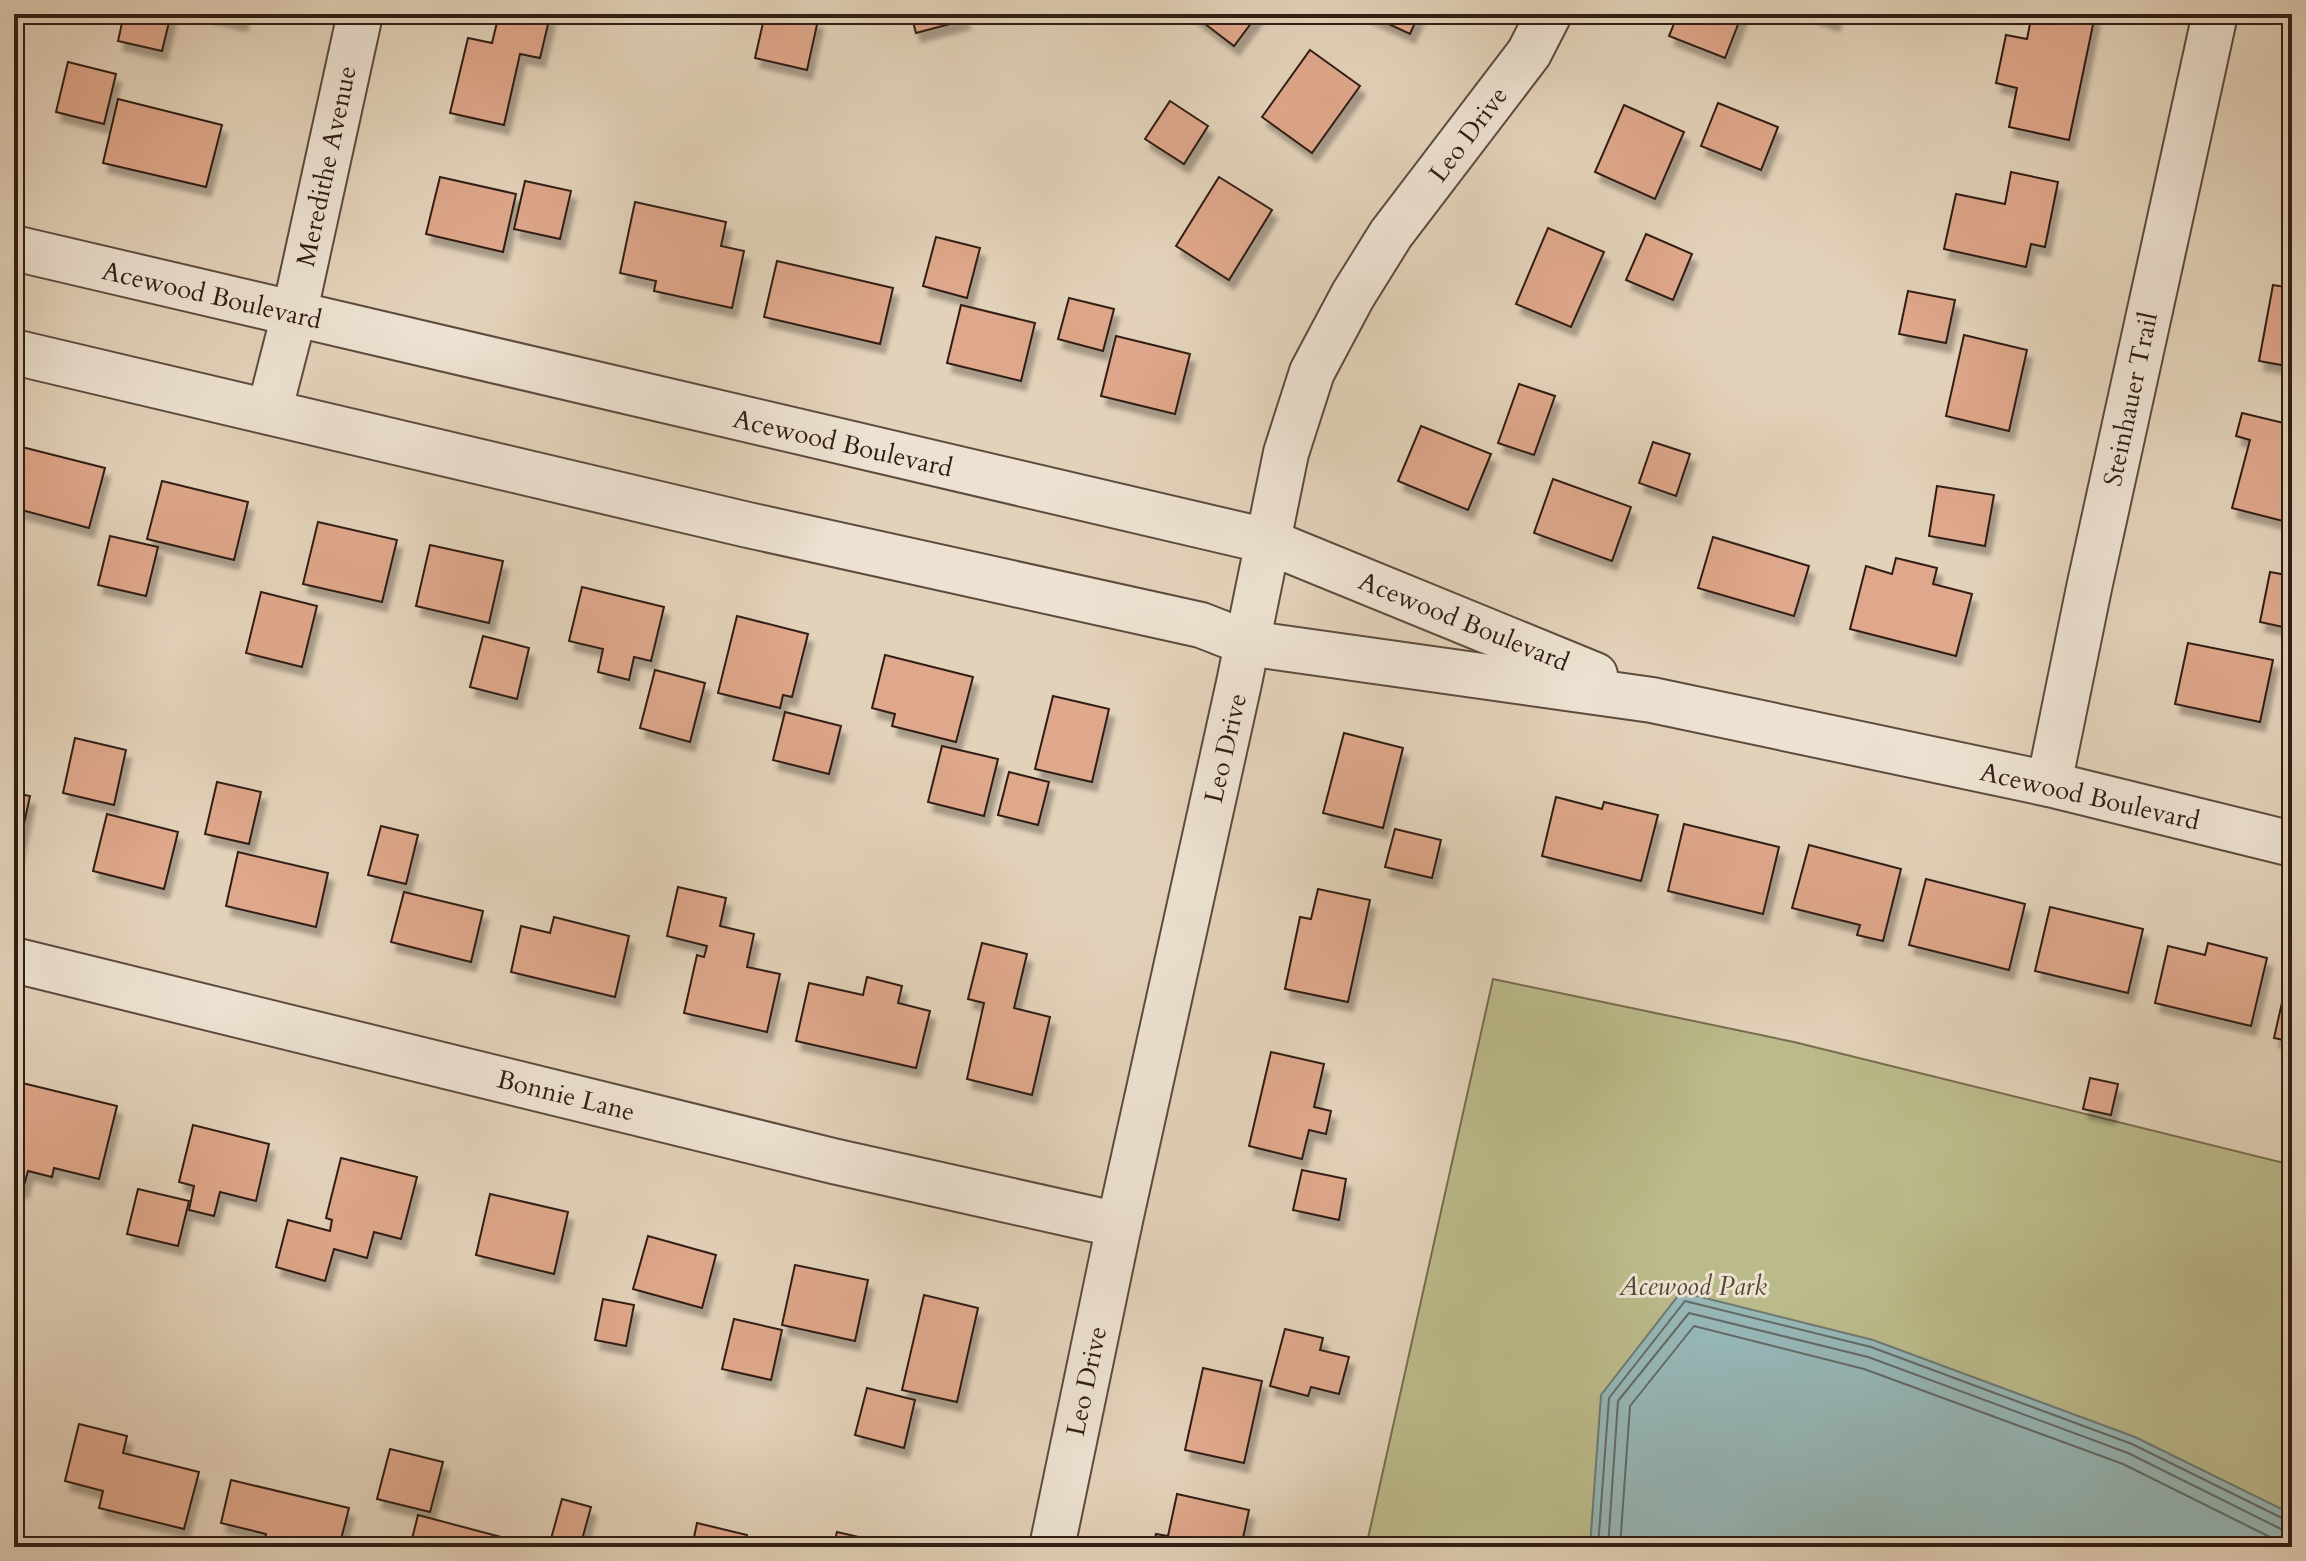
<svg xmlns="http://www.w3.org/2000/svg" width="2306" height="1561" font-family="Cardo,serif">
<defs>
<filter id="shadow"><feDropShadow dx="5" dy="9" stdDeviation="2" flood-color="#0004"/></filter>
</defs>
<rect width="100%" height="100%" fill="#e3d2ba"/>
<filter id="stains"><feTurbulence type="fractalNoise" baseFrequency=".0025" numOctaves="4"/><feColorMatrix values="0 0 0 0 .2 0 0 0 0 .09 0 0 0 0 .02 0 0 0 .5 -.17"/></filter>
<radialGradient id="worn" r=".72"><stop offset=".6" stop-color="#630" stop-opacity="0"/><stop offset="1" stop-color="#630" stop-opacity=".3"/></radialGradient>
<polygon fill="#bbba8a" stroke="#766c4f" stroke-width="2" points="1493,979 1794,1042 2292,1165 2292,1547 1366,1547"/>
<polygon fill="#96b6b6" stroke="#6d7975" stroke-width="2" points="1681,1292 1873,1340 2135,1437 2292,1514 2292,1547 1590,1547 1601,1395"/>
<g fill="none" stroke-linecap="round" stroke-linejoin="round">
<g stroke="#636a65" stroke-width="2">
<polyline points="1598,1547 1609,1398 1685,1301 1871,1347 2132,1444 2286,1520 2292,1521"/>
<polyline points="1608,1547 1618,1401 1689,1313 1868,1357 2128,1453 2281,1529 2292,1531"/>
<polyline points="1620,1547 1630,1406 1694,1326 1864,1369 2123,1464 2276,1540 2292,1543"/>
</g>
</g>
<g fill="#dfa78b" stroke="#301e14" stroke-width="2" filter="url(#shadow)">
<polygon points="124,14 171,14 162,51 118,41"/>
<polygon points="208,14 244,14 242,22"/>
<polygon points="499,14 550,16 540,58 520,54 504,125 450,113 468,38 492,43"/>
<polygon points="765,14 792,14 818,20 807,70 755,58"/>
<polygon points="911,14 963,14 965,20 916,33"/>
<polygon points="1192,14 1258,14 1234,46"/>
<polygon points="1367,14 1419,14 1410,34"/>
<polygon points="1678,14 1742,14 1725,58 1669,36"/>
<polygon points="1811,14 1837,14 1834,22"/>
<polygon points="2032,14 2095,15 2069,140 2009,127 2017,88 1996,83 2006,35 2027,39"/>
<polygon points="1310,50 1360,86 1312,153 1262,117"/>
<polygon points="68,62 116,74 104,124 56,112"/>
<polygon points="118,99 222,125 206,187 103,163"/>
<polygon points="1170,101 1208,126 1184,164 1145,139"/>
<polygon points="1718,103 1778,127 1761,170 1701,146"/>
<polygon points="1624,105 1684,132 1655,199 1595,172"/>
<polygon points="2011,172 2058,182 2045,247 2031,244 2026,267 1944,249 1956,194 2005,204"/>
<polygon points="440,177 516,194 503,252 426,234"/>
<polygon points="1219,177 1272,210 1229,280 1176,246"/>
<polygon points="525,181 571,191 560,239 514,229"/>
<polygon points="635,202 726,222 721,246 744,251 732,308 654,291 656,281 620,273"/>
<polygon points="1548,228 1604,252 1571,327 1516,304"/>
<polygon points="1646,234 1692,254 1673,300 1626,280"/>
<polygon points="936,237 980,248 967,298 923,286"/>
<polygon points="777,261 893,288 880,344 764,317"/>
<polygon points="2273,285 2292,288 2292,367 2259,361"/>
<polygon points="1908,291 1955,300 1946,343 1899,334"/>
<polygon points="1069,298 1114,309 1103,351 1058,339"/>
<polygon points="961,305 1035,323 1021,381 947,363"/>
<polygon points="1964,335 2027,350 2009,431 1946,416"/>
<polygon points="1116,336 1190,354 1175,414 1101,396"/>
<polygon points="1519,384 1555,396 1534,455 1498,443"/>
<polygon points="2242,413 2292,425 2291,523 2232,508 2250,440 2236,436"/>
<polygon points="1421,426 1491,454 1468,510 1398,481"/>
<polygon points="1653,442 1690,454 1676,496 1639,483"/>
<polygon points="14,445 105,468 89,528 14,508"/>
<polygon points="1553,479 1631,507 1612,561 1534,533"/>
<polygon points="162,481 248,502 234,560 147,539"/>
<polygon points="1937,486 1994,495 1985,546 1929,536"/>
<polygon points="318,522 397,540 382,602 303,584"/>
<polygon points="110,536 158,547 146,596 98,585"/>
<polygon points="1713,537 1809,566 1794,616 1698,588"/>
<polygon points="430,545 503,561 489,623 416,606"/>
<polygon points="1896,558 1937,568 1933,584 1972,594 1956,656 1850,629 1866,566 1892,574"/>
<polygon points="2270,572 2292,576 2292,629 2260,622"/>
<polygon points="582,587 664,607 651,661 634,657 629,680 598,672 603,649 569,641"/>
<polygon points="261,592 317,606 302,667 246,653"/>
<polygon points="737,616 808,634 792,697 783,695 780,708 718,693"/>
<polygon points="483,636 529,648 517,699 470,687"/>
<polygon points="2188,643 2273,660 2260,722 2175,704"/>
<polygon points="885,655 973,677 956,742 892,726 895,714 872,708"/>
<polygon points="655,670 705,683 690,742 640,728"/>
<polygon points="1053,696 1109,709 1092,782 1035,769"/>
<polygon points="785,712 841,726 829,774 773,760"/>
<polygon points="1344,733 1403,748 1383,828 1323,813"/>
<polygon points="75,738 126,750 114,805 63,793"/>
<polygon points="942,746 998,759 984,816 928,802"/>
<polygon points="1009,772 1049,782 1038,825 998,815"/>
<polygon points="217,782 261,792 249,844 205,834"/>
<polygon points="14,793 30,796 17,856 14,856"/>
<polygon points="1556,797 1602,809 1604,802 1658,815 1641,881 1542,856"/>
<polygon points="107,814 178,832 164,889 93,871"/>
<polygon points="1684,824 1779,847 1763,914 1668,891"/>
<polygon points="381,826 418,835 406,884 368,875"/>
<polygon points="1395,829 1441,840 1432,878 1385,867"/>
<polygon points="1809,845 1901,869 1883,941 1857,935 1860,925 1792,908"/>
<polygon points="238,852 328,873 316,927 226,906"/>
<polygon points="1926,879 2025,904 2009,970 1909,945"/>
<polygon points="678,887 726,898 720,926 754,934 747,967 780,974 767,1032 684,1013 697,955 704,957 707,946 667,936"/>
<polygon points="1318,889 1370,900 1348,1002 1285,989 1300,917 1311,919"/>
<polygon points="404,892 483,911 471,962 391,942"/>
<polygon points="2050,907 2143,929 2128,993 2035,971"/>
<polygon points="554,917 629,936 615,997 511,972 521,926 550,933"/>
<polygon points="982,943 1027,954 1014,1008 1050,1017 1032,1095 967,1079 984,1003 968,999"/>
<polygon points="2208,943 2267,958 2251,1026 2155,1003 2168,946 2205,955"/>
<polygon points="2290,967 2292,967 2292,1042 2274,1038"/>
<polygon points="867,977 902,986 898,1003 930,1011 916,1068 796,1041 809,983 863,995"/>
<polygon points="1271,1052 1324,1064 1314,1107 1331,1111 1326,1134 1309,1130 1302,1159 1249,1146"/>
<polygon points="2090,1078 2118,1084 2111,1115 2083,1109"/>
<polygon points="14,1081 117,1106 99,1179 54,1168 52,1177 28,1171 23,1189 14,1187"/>
<polygon points="193,1125 269,1144 256,1201 220,1192 214,1216 189,1210 194,1186 179,1182"/>
<polygon points="341,1158 417,1177 401,1239 374,1232 367,1258 334,1249 325,1281 276,1267 288,1220 330,1231 332,1220 326,1218"/>
<polygon points="1302,1170 1346,1179 1339,1220 1293,1210"/>
<polygon points="138,1189 189,1201 178,1246 127,1234"/>
<polygon points="490,1194 568,1212 554,1274 476,1255"/>
<polygon points="648,1236 716,1255 702,1308 633,1289"/>
<polygon points="795,1265 868,1280 855,1341 782,1325"/>
<polygon points="924,1295 978,1308 957,1402 902,1390"/>
<polygon points="603,1299 634,1305 626,1346 595,1340"/>
<polygon points="734,1319 782,1330 771,1380 722,1369"/>
<polygon points="1285,1329 1323,1338 1320,1350 1349,1357 1339,1394 1311,1387 1308,1396 1270,1386"/>
<polygon points="1203,1368 1262,1381 1244,1463 1185,1450"/>
<polygon points="867,1388 915,1400 904,1448 855,1435"/>
<polygon points="79,1424 127,1436 123,1453 199,1472 184,1529 99,1508 103,1491 65,1481"/>
<polygon points="390,1449 443,1462 430,1512 377,1499"/>
<polygon points="231,1480 349,1508 339,1547 264,1547 266,1534 221,1523"/>
<polygon points="1177,1494 1249,1510 1241,1547 1153,1547 1156,1534 1168,1536"/>
<polygon points="562,1499 591,1507 580,1547 549,1546"/>
<polygon points="418,1515 501,1537 498,1547 410,1547"/>
<polygon points="697,1523 747,1535 744,1547 692,1547"/>
<polygon points="837,1532 885,1543 884,1547 833,1547"/>
</g>
<g fill="none" stroke-linecap="round" stroke-linejoin="round">
<g stroke="#5d4b3e" stroke-width="48">
<g id="minor">
<polyline points="269,412 294,315 360,14"/>
<polyline points="2049,784 2089,588 2215,14"/>
<polyline points="14,960 833,1161 1119,1225"/>
<polyline points="1052,1547 1119,1225 1239,683 1286,453 1312,372 1353,295 1391,234 1529,53 1549,14"/>
</g>
</g>
<g stroke="#5d4b3e" stroke-width="48">
<g id="tertiary">
<polyline points="14,248 1267,541 1595,675"/>
<polyline points="14,352 748,525 1201,625 1247,643 1652,700 2049,784 2292,844"/>
</g>
</g>
<use href="#minor" stroke="#ede2d2" stroke-width="44"/>
<use href="#tertiary" stroke="#ede2d2" stroke-width="44"/>
</g>
<g text-anchor="middle" stroke-width="6" stroke-linejoin="round" paint-order="stroke">
<g font-size="26" fill="#301e14" stroke="#ede2d2">
<text transform="translate(1468 134) rotate(-53)" y="9">Leo Drive</text>
<text transform="translate(326 166) rotate(-78)" y="9">Meredithe Avenue</text>
<text transform="translate(212 295) rotate(13)" y="9">Acewood Boulevard</text>
<text transform="translate(2130 399) rotate(-78)" y="9">Steinhauer Trail</text>
<text transform="translate(843 443) rotate(13)" y="9">Acewood Boulevard</text>
<text transform="translate(1464 621) rotate(22)" y="9">Acewood Boulevard</text>
<text transform="translate(1225 748) rotate(-77)" y="9">Leo Drive</text>
<text transform="translate(2090 796) rotate(13)" y="9">Acewood Boulevard</text>
<text transform="translate(566 1095) rotate(14)" y="9">Bonnie Lane</text>
<text transform="translate(1086 1381) rotate(-78)" y="9">Leo Drive</text>
</g>
<g font-size="26" font-style="italic" fill="#534532" stroke="#ede2d2">
<text x="1693" y="1295">Acewood Park</text>
</g>
</g>
<rect width="2306" height="1561" fill="none" stroke="#e3d2ba" stroke-width="48"/>
<rect x="16" y="16" width="2274" height="1529" fill="none" stroke="#301e14" stroke-width="4"/>
<rect x="24" y="24" width="2258" height="1513" fill="none" stroke="#301e14" stroke-width="2"/>
<rect width="100%" height="100%" filter="url(#stains)"/>
<rect width="100%" height="100%" fill="url(#worn)"/>
</svg>
